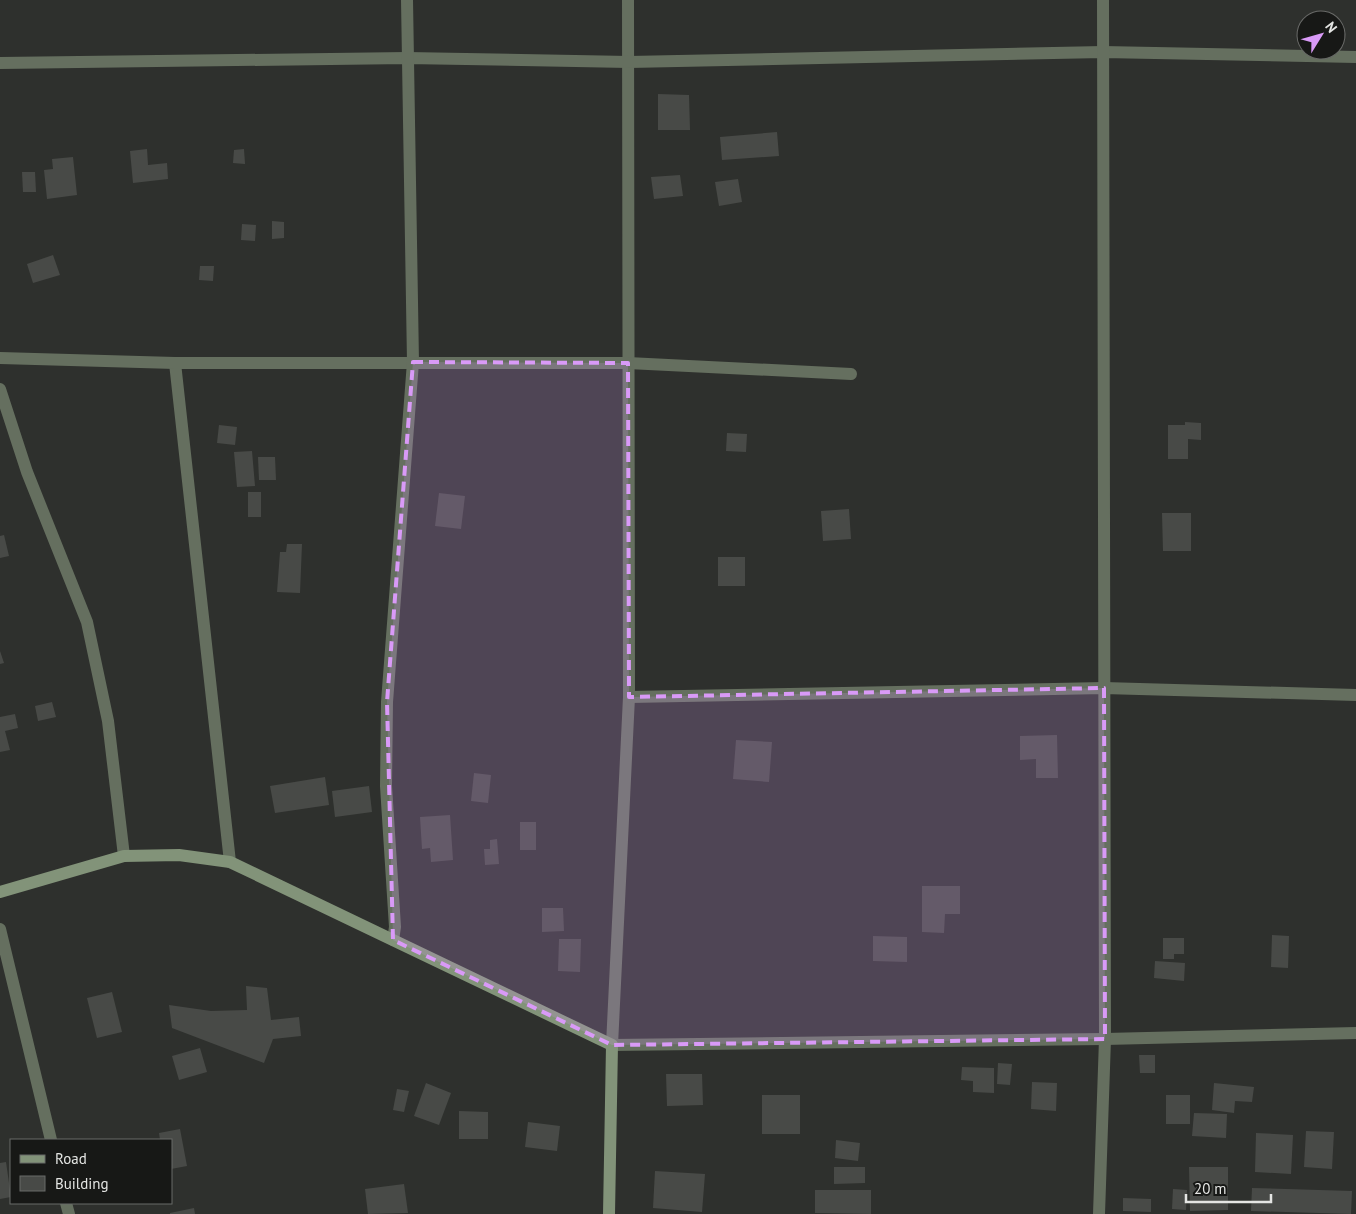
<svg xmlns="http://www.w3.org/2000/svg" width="1356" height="1214" font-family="'PT Sans',sans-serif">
<rect width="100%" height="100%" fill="#2e302d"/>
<g fill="#484a47">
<polygon points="658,94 689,95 690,130 658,130"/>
<polygon points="777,132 779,156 722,160 720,137"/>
<polygon points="147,149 148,165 167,163 168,179 133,183 130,151"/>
<polygon points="244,149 245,164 233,163 234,150"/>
<polygon points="73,157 77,195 47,199 44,170 53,169 52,159"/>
<polygon points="22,172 35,172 36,192 23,192"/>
<polygon points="680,175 683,196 654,199 651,177"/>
<polygon points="738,179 742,202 719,206 715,182"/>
<polygon points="272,221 284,222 284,238 272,239"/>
<polygon points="242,224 256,225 255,241 241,240"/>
<polygon points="53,255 60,275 33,283 27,264"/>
<polygon points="200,266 214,266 213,281 199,280"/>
<polygon points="1185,422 1201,423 1201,440 1188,439 1188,459 1168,459 1168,425 1185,425"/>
<polygon points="219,425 237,427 235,445 217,443"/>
<polygon points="727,433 747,434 746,452 726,451"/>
<polygon points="252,451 255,486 237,487 234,452"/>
<polygon points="258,457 275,457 276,480 259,480"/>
<rect x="248" y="492" width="13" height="25"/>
<polygon points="439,493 465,496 461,529 435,526"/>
<polygon points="849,509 851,539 823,541 821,511"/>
<polygon points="1162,513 1191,513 1191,551 1163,551"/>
<polygon points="4,535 9,556 0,558 0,536"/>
<polygon points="287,544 302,544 300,593 277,592 280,552 286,552"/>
<rect x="718" y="557" width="27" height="29"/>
<polygon points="0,651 4,663 0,664"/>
<polygon points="52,702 56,717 38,721 35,706"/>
<polygon points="15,714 18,728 5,731 10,750 0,752 0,717"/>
<polygon points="1057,735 1058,778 1036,778 1036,759 1020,760 1020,736"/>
<polygon points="736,740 772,742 769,782 733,779"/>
<polygon points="474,773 491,775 488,803 471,801"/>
<polygon points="325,777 329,805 275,813 270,786"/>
<polygon points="369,786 372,812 335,817 332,791"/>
<polygon points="450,815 453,860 431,862 430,848 422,849 420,817"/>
<rect x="520" y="822" width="16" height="28"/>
<polygon points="497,839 499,864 485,865 484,849 490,849 490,840"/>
<polygon points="922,886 960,886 960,914 945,914 944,933 922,932"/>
<polygon points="542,908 563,908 564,931 542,932"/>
<polygon points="1272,935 1289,936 1288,968 1271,967"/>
<polygon points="873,936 907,937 907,962 873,961"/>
<polygon points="1163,938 1184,938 1184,954 1174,954 1174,959 1163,959"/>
<polygon points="559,939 581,939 580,972 558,971"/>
<polygon points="1155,961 1185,963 1184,981 1154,978"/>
<polygon points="246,986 267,988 271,1020 299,1017 301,1036 273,1039 264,1063 172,1028 169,1005 211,1011 247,1010"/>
<polygon points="112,992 122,1032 97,1038 87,998"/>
<polygon points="200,1048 207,1072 179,1080 172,1056"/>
<polygon points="1139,1055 1155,1055 1155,1073 1140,1073"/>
<polygon points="998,1063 1012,1064 1010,1085 997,1084"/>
<polygon points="962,1067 994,1068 994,1093 973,1092 973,1081 961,1080"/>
<polygon points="666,1074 702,1074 703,1105 667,1106"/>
<polygon points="1032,1082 1057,1083 1056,1111 1031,1109"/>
<polygon points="426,1083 451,1093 439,1125 414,1116"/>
<polygon points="1214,1083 1254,1087 1252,1102 1235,1101 1234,1113 1212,1110"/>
<polygon points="397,1089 409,1091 404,1112 393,1110"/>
<rect x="762" y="1095" width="38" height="39"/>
<rect x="1166" y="1095" width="24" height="29"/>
<polygon points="459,1111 488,1112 488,1139 459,1139"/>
<polygon points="1194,1113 1227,1114 1226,1138 1192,1136"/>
<polygon points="528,1122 560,1126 557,1151 525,1147"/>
<polygon points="180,1129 187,1166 171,1169 171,1140 160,1140 159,1133"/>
<polygon points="1306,1131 1334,1132 1332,1169 1304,1167"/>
<polygon points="1256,1133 1293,1135 1291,1174 1255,1172"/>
<polygon points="836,1140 860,1143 858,1161 835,1158"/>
<polygon points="6,1162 11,1197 0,1199 0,1163"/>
<polygon points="834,1167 865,1167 865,1183 834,1184"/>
<polygon points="1189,1167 1228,1167 1228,1210 1190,1211"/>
<polygon points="655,1171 705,1174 702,1212 653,1208"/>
<polygon points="404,1184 408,1213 368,1214 365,1189"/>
<polygon points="1252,1188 1352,1191 1351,1214 1251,1211"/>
<polygon points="1173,1189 1187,1190 1186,1210 1172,1209"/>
<polygon points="815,1190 871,1190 871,1214 815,1213"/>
<polygon points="1123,1198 1151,1199 1151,1212 1123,1211"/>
<polygon points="194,1208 195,1214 170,1214 170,1213"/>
</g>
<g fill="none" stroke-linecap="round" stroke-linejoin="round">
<polyline stroke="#656f5f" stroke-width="12" points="175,363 230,862"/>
<g stroke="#656f5f" stroke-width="12">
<polyline points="628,0 629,697 612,1045 1105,1039 1356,1033"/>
<polyline points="0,63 407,58 629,62 1103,52 1356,57"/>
<polyline points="0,358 175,363 628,363 851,374"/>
<polyline points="0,389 27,472 87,622 108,721 124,856"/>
<polyline points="629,697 1104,688 1356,695"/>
<polyline points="0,929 51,1140"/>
<polyline points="393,940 395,927 386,786 387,702 413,362 407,0"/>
<polyline points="66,1203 69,1214"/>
<polyline points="1099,1214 1105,1039 1103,0"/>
</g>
<polyline stroke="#829379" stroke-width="12" points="0,892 124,856 179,855 230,862 612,1045 609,1214"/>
</g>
<path fill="#d99af7" fill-opacity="0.2" stroke="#d99af7" stroke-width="4" stroke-dasharray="10 6" stroke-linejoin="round" d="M413,362L628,363L629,697L1104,688L1105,1039L612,1045L393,940L387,702Z"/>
<rect x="10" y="1139" width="162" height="65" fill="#171816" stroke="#696a68"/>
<rect x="20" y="1155" width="25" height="8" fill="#829379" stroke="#696a68"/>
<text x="55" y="1164" font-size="15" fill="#e4e5e3">Road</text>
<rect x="20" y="1176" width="25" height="15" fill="#484a47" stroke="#696a68"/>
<text x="55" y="1189" font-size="15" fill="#e4e5e3">Building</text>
<g transform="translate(1321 35) rotate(53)"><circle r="24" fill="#171816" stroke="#696a68"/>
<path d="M0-4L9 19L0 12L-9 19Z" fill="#d99af7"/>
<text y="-8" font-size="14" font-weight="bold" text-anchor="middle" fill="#e4e5e3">N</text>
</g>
<path d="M1186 1194v8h85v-8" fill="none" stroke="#e4e5e3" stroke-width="2.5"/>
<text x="1194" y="1194" font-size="15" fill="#e4e5e3" stroke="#171816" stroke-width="4" paint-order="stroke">20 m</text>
</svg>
